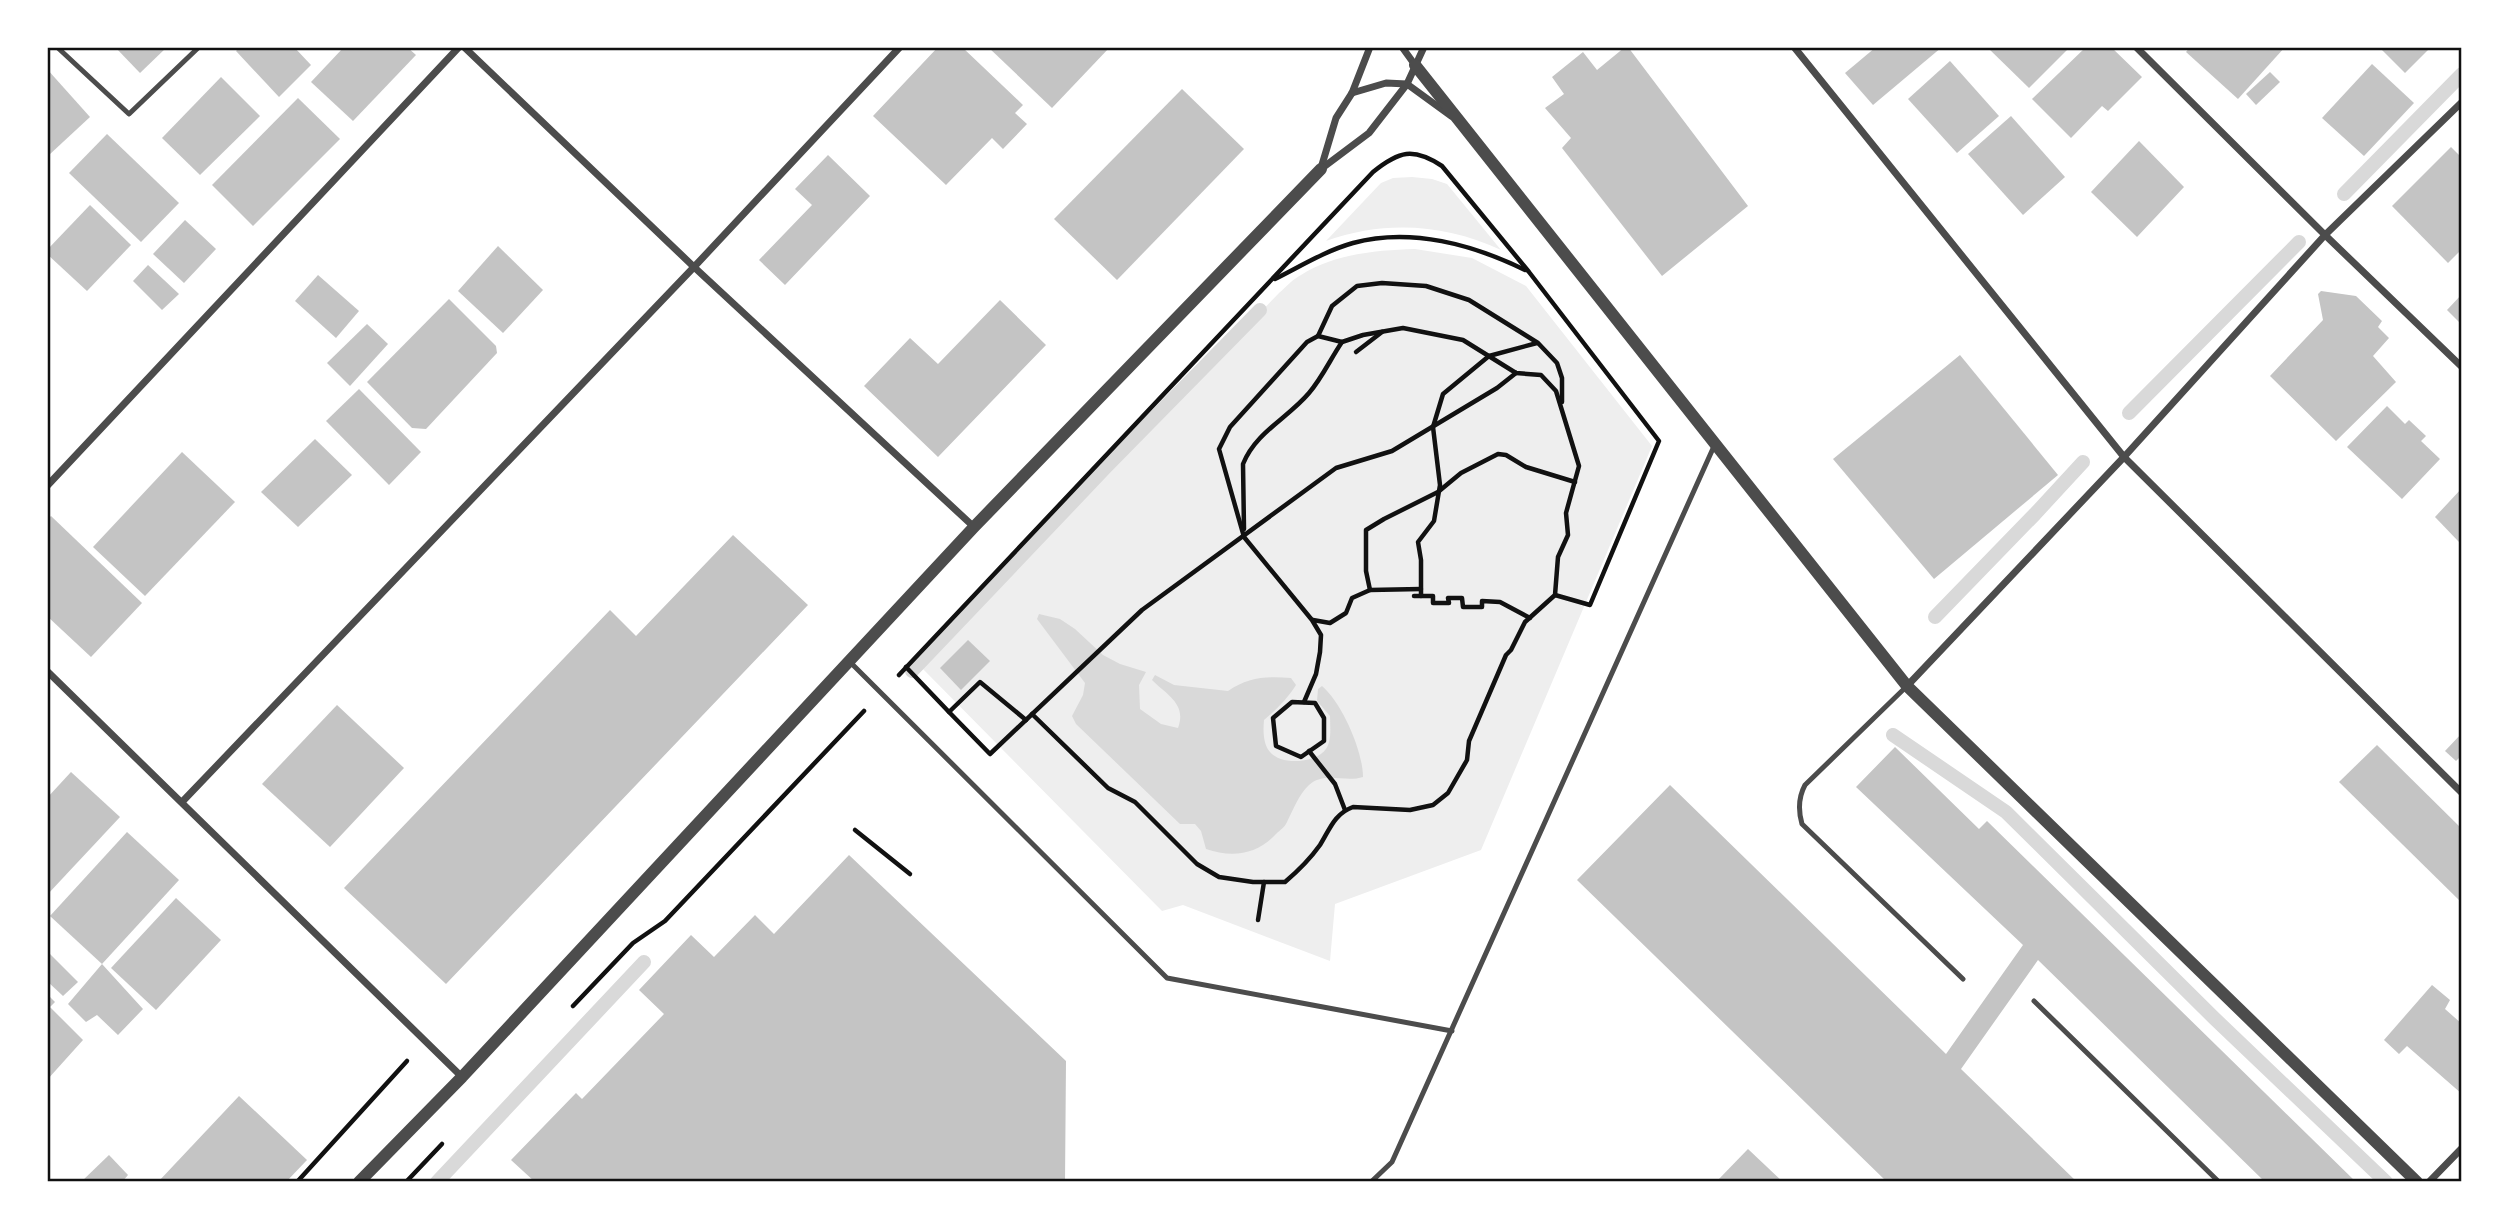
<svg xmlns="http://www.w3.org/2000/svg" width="2509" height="1229" font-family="Jost,sans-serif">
<rect width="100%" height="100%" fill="#fff"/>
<g fill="#eee">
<path d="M1412,177L1432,179L1447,184L1501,250C1445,224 1385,220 1326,241L1381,183L1393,178Z"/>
<path d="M1415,249L1472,258L1526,286L1652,446L1481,850L1335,904L1330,961L1183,905L1162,911L920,666L1279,293C1286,287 1293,279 1301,275C1334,254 1377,250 1415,249Z"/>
</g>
<path fill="#d9d9d9" d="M1039,614L1060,619L1075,629L1103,655L1120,664L1146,672L1139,685L1140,709L1161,724L1178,728C1187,704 1167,695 1152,680L1155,675L1174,685L1228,691C1248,677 1267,676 1291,678L1296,685C1288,698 1276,710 1264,720C1263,730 1263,744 1270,752C1282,766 1316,763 1326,749C1332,740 1330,727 1330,716L1317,701L1318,689L1322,686C1342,703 1363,751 1363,777C1345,783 1325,771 1309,785C1299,794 1293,810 1287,822C1285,827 1280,830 1276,834C1257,855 1232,858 1206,849L1201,831L1195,824H1180L1076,724L1072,716L1083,695L1085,683L1037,619Z"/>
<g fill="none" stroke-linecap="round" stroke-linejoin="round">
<g stroke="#d9d9d9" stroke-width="14">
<polyline points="2344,194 2462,74"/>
<polyline points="2129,413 2299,242"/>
<polyline points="1935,617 2035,514 2083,462"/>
<polyline points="912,671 1105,468 1260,310"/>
<polyline points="1893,735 2006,812 2214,1018 2386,1182"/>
<polyline points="437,1182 644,962"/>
</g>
</g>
<g fill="#c4c4c4">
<polygon points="115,47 167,47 140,73"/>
<polygon points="240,47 294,47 311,65 279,97 236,51"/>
<polygon points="344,47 407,47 416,55 353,121 311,82"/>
<polygon points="938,47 962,47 1023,105 1015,113 1027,124 1003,149 992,138 946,185 873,116"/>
<polygon points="988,47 1110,47 1052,108"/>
<polygon points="1625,47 1628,47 1748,206 1662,276 1562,148 1571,138 1545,108 1564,94 1552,77 1583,52 1597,70"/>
<polygon points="1876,47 1942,47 1873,105 1845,73"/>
<polygon points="1987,47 2070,47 2029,88"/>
<polygon points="2086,47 2111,47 2142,77 2108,111 2102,106 2071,138 2032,99"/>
<polygon points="2190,47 2285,47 2238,99 2186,52"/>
<polygon points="2379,47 2431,47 2405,73"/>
<polygon points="1950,61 1999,116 1957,153 1908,99"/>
<polygon points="2372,64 2414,103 2364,156 2322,118"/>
<polygon points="47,69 90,117 49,155 47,153"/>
<polygon points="2270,72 2280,82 2256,105 2246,94"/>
<polygon points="221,77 260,116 200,175 162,138"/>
<polygon points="1182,89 1244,149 1117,280 1054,219"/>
<polygon points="298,98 340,139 253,226 212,185"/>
<polygon points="2011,116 2065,177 2023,215 1968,154"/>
<polygon points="107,134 179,203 141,242 69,173"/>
<polygon points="2139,141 2184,187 2137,237 2091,192"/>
<polygon points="2451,147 2462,158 2462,249 2448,263 2392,206"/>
<polygon points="828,155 870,196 785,285 759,260 812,205 795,189"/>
<polygon points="90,205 131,245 87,291 47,254 47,250"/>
<polygon points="185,220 216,249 184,283 153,254"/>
<polygon points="498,246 543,290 503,333 458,291"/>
<polygon points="148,265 179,294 162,310 133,281"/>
<polygon points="318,275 359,311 336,338 295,301"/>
<polygon points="2321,291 2356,296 2382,321 2378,327 2389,338 2373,356 2396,382 2336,441 2270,376 2323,320 2318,294"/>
<polygon points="2462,294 2462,325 2447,310"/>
<polygon points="449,299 496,346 497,353 426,429 412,428 367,382"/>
<polygon points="1000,300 1046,345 938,457 864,386 910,338 938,364"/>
<polygon points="367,324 388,344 350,386 327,363"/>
<polygon points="1960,355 2058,475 1934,579 1833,459"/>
<polygon points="359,389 421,452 389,485 326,421"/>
<polygon points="2387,406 2405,424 2409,420 2426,436 2421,441 2440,459 2402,499 2347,447"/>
<polygon points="315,439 352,475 298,527 261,492"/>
<polygon points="182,452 235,502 145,596 93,547"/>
<polygon points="2462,488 2462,540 2459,542 2435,517"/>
<polygon points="51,516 142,603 91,657 47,616 47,520"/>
<polygon points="733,535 808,605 446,984 344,888 610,610 636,636"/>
<polygon points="968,640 990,661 961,690 940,668"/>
<polygon points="337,705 404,768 330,847 262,784"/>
<polygon points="2462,733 2462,755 2456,761 2445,751"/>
<polygon points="2377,745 2462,829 2462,903 2339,782"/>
<polygon points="1895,747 1979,829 1987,821 2356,1182 2265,1182 2038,960 1961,1069 2077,1182 1887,1182 1577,880 1670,785 1946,1054 2023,945 1856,787"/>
<polygon points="71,772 120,817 47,895 47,798"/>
<polygon points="127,832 179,880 102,964 50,916"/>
<polygon points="849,855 1066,1061 1065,1182 535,1182 511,1160 576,1093 582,1099 664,1014 639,990 691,935 714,957 755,915 774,934"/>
<polygon points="176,898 221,940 156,1010 111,968"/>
<polygon points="50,954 78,982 63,996 47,981 47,957"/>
<polygon points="102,964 143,1009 118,1035 97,1015 86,1022 68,1004"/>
<polygon points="2432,985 2450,1000 2445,1009 2462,1024 2462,1094 2407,1046 2399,1054 2384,1040"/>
<polygon points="47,994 55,1002 50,1007 83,1040 47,1080"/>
<polygon points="239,1096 307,1160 286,1182 158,1182"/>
<polygon points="1748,1149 1783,1182 1716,1182"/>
<polygon points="109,1155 128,1175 122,1182 81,1182"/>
</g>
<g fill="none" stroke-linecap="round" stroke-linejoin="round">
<g stroke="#111" stroke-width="4.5">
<path d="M1275,279C1301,266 1325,251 1353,243C1411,227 1474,245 1525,270"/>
<polyline points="1318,336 1332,306 1357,286 1382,283 1426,286 1469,300 1538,343 1557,363 1562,378 1562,402"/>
<polyline points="1356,352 1382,332"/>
<path d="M1244,529L1243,464C1256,432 1288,418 1309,393C1322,378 1331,358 1342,342"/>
<polyline points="1370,590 1366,571 1366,530 1384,519 1438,492 1461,473 1498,454 1506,455 1526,467 1575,482"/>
<polyline points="1414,596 1433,596 1433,603 1449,603 1448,598 1462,598 1463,607 1482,607 1482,601 1500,602 1530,618"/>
<polyline points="1421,596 1421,560 1418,542 1434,521 1440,485 1433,427 1443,394 1489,356 1537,343"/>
<polyline points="1313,620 1330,623 1346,613 1352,598 1370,590 1421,589"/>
<polyline points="906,667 949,712 980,682 1026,720"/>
<path d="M899,675L1373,172C1399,151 1413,147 1442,166L1529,272L1659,441L1590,605L1555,595"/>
<polygon points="1292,702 1315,703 1324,718 1324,741 1301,757 1276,746 1273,718"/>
<polyline points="949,712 990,754 1142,610 1336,468 1392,451 1497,388 1516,373"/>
<path d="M1032,714L1108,788L1135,802L1197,864L1219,877L1253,882H1285C1298,871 1310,859 1320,845C1330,829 1334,814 1353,807L1410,810L1433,805L1448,793L1467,760L1469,741L1506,655L1511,650L1525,622L1555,595L1558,557L1568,535L1566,513L1579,466L1556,391L1541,375L1516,373L1463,340L1403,328L1363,335L1342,342L1318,336L1307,342L1230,427L1219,449L1244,537L1312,620L1321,635L1320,652L1316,674L1304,702"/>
<polyline points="1309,751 1335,784 1345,810"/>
<polyline points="855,830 910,874"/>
<polyline points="1258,920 1264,882"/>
<polyline points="573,1006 633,943 665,921 864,711"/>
<polyline points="297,1182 407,1061"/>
<polyline points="406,1182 442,1144"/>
</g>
<g stroke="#4c4c4c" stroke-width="5">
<polyline points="57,47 129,114 199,47"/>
<polyline points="849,661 1167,978 1452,1031"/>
<path d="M1907,686L1805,785C1798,798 1798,810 1802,824L1963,979"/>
<polyline points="2034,1001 2219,1182"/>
<polyline points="1371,1182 1392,1162 1715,444"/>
</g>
<g stroke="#4c4c4c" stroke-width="7">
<polyline points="464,47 694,267 974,527"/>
<polyline points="1402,47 1415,65"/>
<polyline points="1794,47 2124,457 2462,793"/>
<polyline points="2136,47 2325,235 2462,367"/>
<polyline points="1352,93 1386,83 1407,84 1451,116"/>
<polyline points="1321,168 1336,118 1352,93 1370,47"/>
<polyline points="1321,169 1369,133 1407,84 1424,47"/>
<polyline points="47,486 459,47"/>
<polyline points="47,671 462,1077"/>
<polyline points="1907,686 2124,457 2325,235 2462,102"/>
<polyline points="182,802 694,267 900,47"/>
<polyline points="2429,1182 2462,1148"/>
</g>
<g stroke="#4c4c4c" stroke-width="12">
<polyline points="1415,65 1907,686 2417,1182"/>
<polyline points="359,1182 462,1077 974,527 1321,169"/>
</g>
</g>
<rect width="2509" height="1229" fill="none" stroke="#ffffff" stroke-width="98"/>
<rect x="49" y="49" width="2411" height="1131" fill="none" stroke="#111" stroke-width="2.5"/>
</svg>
